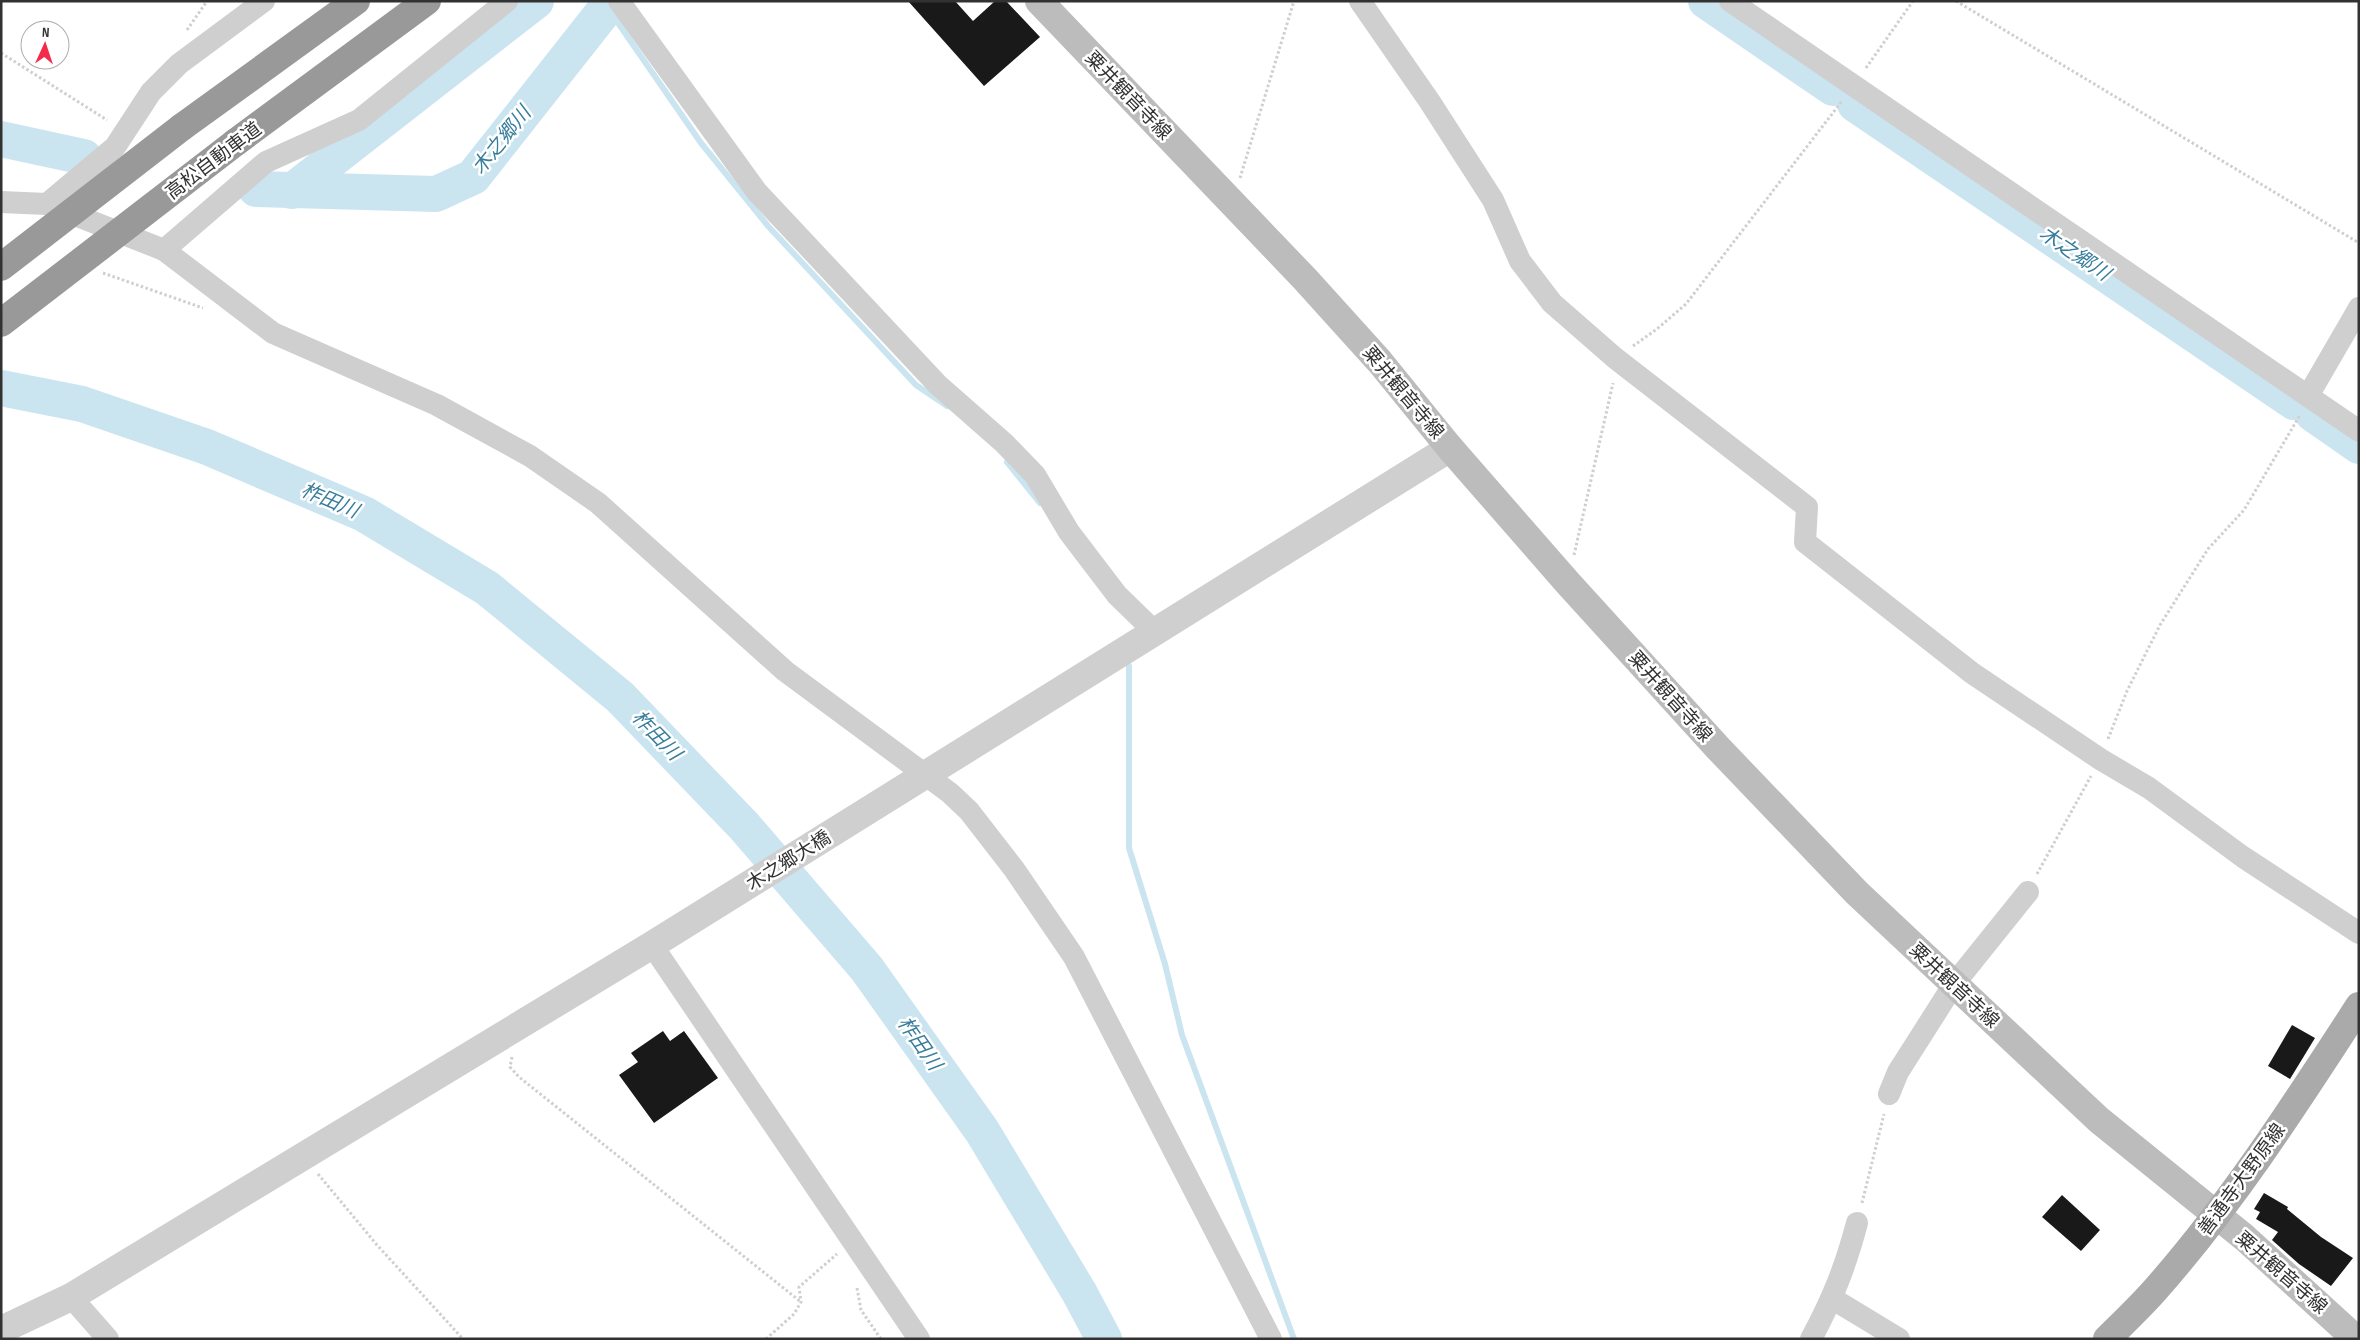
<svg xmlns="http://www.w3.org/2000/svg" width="2360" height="1340" font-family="'Sofia Sans Condensed','Noto Sans JP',sans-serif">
<rect width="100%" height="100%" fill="#fff"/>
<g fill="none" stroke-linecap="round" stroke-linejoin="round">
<g stroke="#cbe5f0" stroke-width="6">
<polyline points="607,7 701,143 768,226 916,385 947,406"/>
<polyline points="1007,462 1040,503"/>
<polyline points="1129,666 1129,848 1165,964 1182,1035 1294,1339"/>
</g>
<g stroke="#cbe5f0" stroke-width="36">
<polyline points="1706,1 1833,88"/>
<polyline points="1855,104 2294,402"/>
<polyline points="1,139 84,157"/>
<polyline points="256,189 436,194 473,177 607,7"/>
<polyline points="292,191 536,1"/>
<polyline points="1,388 82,404 207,447 364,514 487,588 620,697 744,826 867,969 982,1131 1079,1292 1104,1339"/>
<polyline points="2313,414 2359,446"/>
</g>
</g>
<g fill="#191919">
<polygon points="908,1 955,1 973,21 995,1 1006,1 1040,37 984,86"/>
<polygon points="2292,1025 2315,1038 2290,1079 2268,1066"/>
<polygon points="663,1031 670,1041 684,1031 718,1078 654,1123 619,1075 638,1062 631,1053"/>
<polygon points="2264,1193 2288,1207 2287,1209 2321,1237 2353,1258 2331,1286 2299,1264 2272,1240 2278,1232 2256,1219 2260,1212 2254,1209"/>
<polygon points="2062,1195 2100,1230 2081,1251 2042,1217"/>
</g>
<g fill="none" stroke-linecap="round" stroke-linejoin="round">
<g stroke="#cfcfcf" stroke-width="3" stroke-dasharray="2.5 2.5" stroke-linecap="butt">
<polyline points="1956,1 2359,243"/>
<polyline points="187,30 207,1"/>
<polyline points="1,53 107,120"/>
<polyline points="1866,68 1913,1"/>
<polyline points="1240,178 1294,1"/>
<polyline points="103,273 203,308"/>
<polyline points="1633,346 1657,329 1686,304 1842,101"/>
<polyline points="1574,555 1613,383"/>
<polyline points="2108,739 2127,691 2160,625 2208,549 2244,510 2300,415"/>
<polyline points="2037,874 2091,776"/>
<polyline points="512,1057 510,1067 519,1077 801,1302"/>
<polyline points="318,1174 377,1245 463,1339"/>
<polyline points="1862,1203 1884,1114"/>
<polyline points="857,1288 861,1310 881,1339"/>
<polyline points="766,1339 794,1314 801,1302 799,1287 837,1254"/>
</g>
<g stroke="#cfcfcf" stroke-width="22">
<polyline points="619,1 757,192 938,385 1004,443 1035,475 1069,532 1117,595 1155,632"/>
<polyline points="1360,1 1430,102 1493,200 1520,261 1552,303 1615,358 1807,507 1805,542 1972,673 2100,759 2149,788 2243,857 2359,933"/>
<polyline points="1730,1 2359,431"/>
<polyline points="1,202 47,204 164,250 273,333 437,405 530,456 598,503 785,671 950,793 969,811 1014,869 1074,957 1271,1339"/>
<polyline points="47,204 115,147 151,92 179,64 264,1"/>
<polyline points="164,250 266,162 359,120 507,1"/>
<polyline points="2308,396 2359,308"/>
<polyline points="652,945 919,1339"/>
<polyline points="1889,1094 1898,1072 1954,984 2028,892"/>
<polyline points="71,1297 108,1339"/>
<polyline points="1833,1299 1899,1339"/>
<path d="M1811,1339C1833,1298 1845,1268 1857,1223"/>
</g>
<polyline stroke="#cfcfcf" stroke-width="28" points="1,1330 71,1297 652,945 1450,448"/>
<polyline stroke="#bcbcbc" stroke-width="28" points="1039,1 1305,279 1380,362 1450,448 1567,582 1718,748 1857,893 2099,1120 2245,1238 2356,1339"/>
<path stroke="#aaa" stroke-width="28" d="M2107,1339C2123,1323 2140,1307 2155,1290C2232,1203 2296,1103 2359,1006"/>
<g stroke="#999" stroke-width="28">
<polyline points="182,127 356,1"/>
<polyline points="236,142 427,1"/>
</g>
<g stroke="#999" stroke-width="28">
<polyline points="1,267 182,127"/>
<polyline points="1,323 236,142"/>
</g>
</g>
<g text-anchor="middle" stroke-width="5" stroke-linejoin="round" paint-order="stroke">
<g font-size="19" fill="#323232" stroke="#fff">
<text transform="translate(1129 95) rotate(46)" y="7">粟井観音寺線</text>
<text transform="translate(213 160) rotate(-37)" y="7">高松自動車道</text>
<text transform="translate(1404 392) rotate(50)" y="7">粟井観音寺線</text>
<text transform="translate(1671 696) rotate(48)" y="7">粟井観音寺線</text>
<text transform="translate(788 860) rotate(-32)" y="7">木之郷大橋</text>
<text transform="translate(1955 985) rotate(43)" y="7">粟井観音寺線</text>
<text transform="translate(2241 1179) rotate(-54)" y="7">善通寺大野原線</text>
<text transform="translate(2282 1272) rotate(41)" y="7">粟井観音寺線</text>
</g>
<g font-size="20" font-style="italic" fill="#387e9c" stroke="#fff">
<text transform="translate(501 140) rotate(-51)" y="7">木之郷川</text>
<text transform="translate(2075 253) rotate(34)" y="7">木之郷川</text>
<text transform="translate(330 500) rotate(23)" y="7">柞田川</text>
<text transform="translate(657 735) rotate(46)" y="7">柞田川</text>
<text transform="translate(920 1043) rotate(55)" y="7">柞田川</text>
</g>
</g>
<rect width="2360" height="1340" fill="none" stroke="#323232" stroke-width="5"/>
<g transform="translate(45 45) rotate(3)"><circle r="24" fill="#ffffff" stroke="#adadad"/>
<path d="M0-4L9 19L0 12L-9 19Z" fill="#f32a4b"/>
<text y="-8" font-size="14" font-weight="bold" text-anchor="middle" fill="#323232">N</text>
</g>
</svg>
